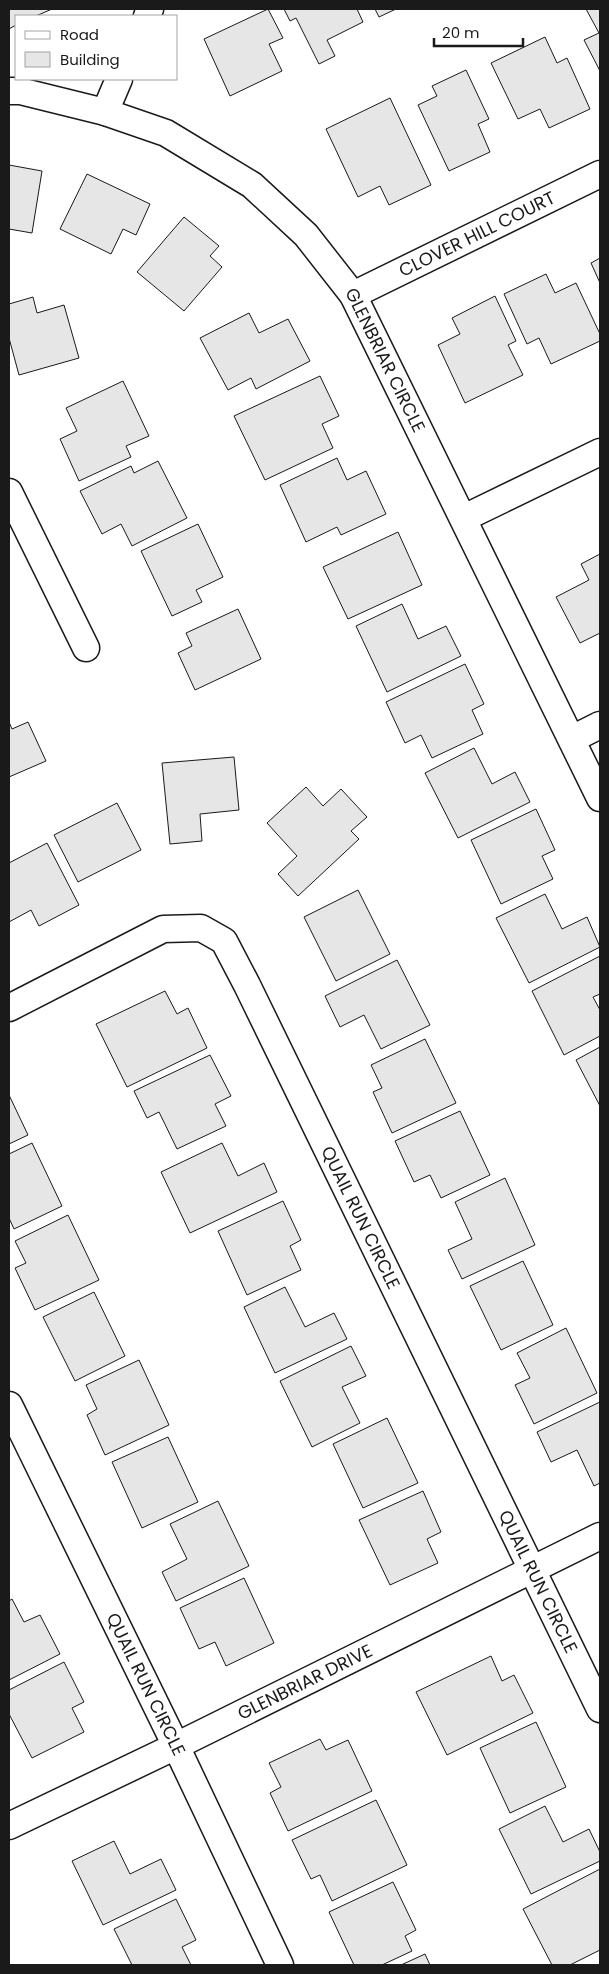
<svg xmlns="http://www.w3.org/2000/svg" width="609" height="1974" font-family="Poppins,sans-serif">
<rect width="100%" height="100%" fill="#fff"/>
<g fill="#e6e6e6" stroke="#1a1a1a">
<polygon points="9,9 52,9 36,16 16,16 16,25 9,29"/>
<polygon points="268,9 283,38 269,44 282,71 230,96 204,39"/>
<polygon points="284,9 357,9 363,22 327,40 335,56 319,64 296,18 290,21"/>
<polygon points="375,9 396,9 379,17"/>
<polygon points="586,9 600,9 600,71 584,40 599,33"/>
<polygon points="545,37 557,63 567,58 590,109 549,128 540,109 518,119 491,63"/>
<polygon points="466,70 489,119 478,124 490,152 449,171 418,105 437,96 432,86"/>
<polygon points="390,98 431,185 389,205 380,186 358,197 326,129"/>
<polygon points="9,165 42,171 32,233 9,229"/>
<polygon points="87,174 150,204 136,235 123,229 111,254 60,229"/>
<polygon points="184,217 219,246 210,256 222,267 184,311 137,272"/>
<polygon points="600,258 600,283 591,263"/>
<polygon points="546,274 555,293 576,283 600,334 600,341 551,364 539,338 527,344 504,294"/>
<polygon points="495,296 516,341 508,345 523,375 465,403 438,345 460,334 452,318"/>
<polygon points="33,297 37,313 64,305 79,358 19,375 9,338 9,304"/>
<polygon points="249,313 259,333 288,319 310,361 256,389 251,378 228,390 200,338"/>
<polygon points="320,376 339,416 322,424 333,448 265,480 234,416"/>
<polygon points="123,381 149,436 126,446 131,457 79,481 60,439 77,431 66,408"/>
<polygon points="337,458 347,480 366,471 386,514 341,535 337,527 306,542 280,485"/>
<polygon points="158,461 187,518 132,546 121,524 102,534 80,491 131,466 134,473"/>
<polygon points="198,524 223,577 196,590 202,602 172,616 141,551"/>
<polygon points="398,532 422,585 348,619 323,567"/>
<polygon points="600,554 600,633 580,643 556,597 589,580 581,564"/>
<polygon points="402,604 418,639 446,626 461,656 387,692 356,626"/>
<polygon points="238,609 261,659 195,690 178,653 192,646 186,633"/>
<polygon points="465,664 484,704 472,710 483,734 432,758 421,735 405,743 386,702"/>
<polygon points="9,722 12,729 28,722 46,761 9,777"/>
<polygon points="474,748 492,784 515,772 530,802 458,838 425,773"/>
<polygon points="234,757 239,810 200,814 202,841 170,844 162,763"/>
<polygon points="306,787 323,806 341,789 367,817 351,831 359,839 298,896 278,874 297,856 267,823"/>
<polygon points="117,803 141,850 78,882 54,835"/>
<polygon points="536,809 555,850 542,856 553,879 501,904 471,840"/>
<polygon points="47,843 79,905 39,926 31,910 9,922 9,863"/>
<polygon points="358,890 390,954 336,981 304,917"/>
<polygon points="545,894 562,929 587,917 600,947 529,983 496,918"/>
<polygon points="600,956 600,994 593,997 600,1010 600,1036 564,1055 532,991"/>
<polygon points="397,960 430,1025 381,1049 364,1015 340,1027 325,996"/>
<polygon points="165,991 177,1014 188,1008 207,1048 127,1087 96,1024"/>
<polygon points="425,1039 456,1103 392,1133 373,1092 382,1088 371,1065"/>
<polygon points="600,1047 600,1106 576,1060"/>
<polygon points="210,1055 231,1096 215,1104 226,1126 177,1149 159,1112 147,1118 134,1091"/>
<polygon points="9,1095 28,1135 9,1144"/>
<polygon points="460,1111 490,1175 441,1198 430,1175 414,1182 395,1141"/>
<polygon points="32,1143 62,1206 14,1229 9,1218 9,1154"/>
<polygon points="222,1143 238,1176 264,1163 277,1192 190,1233 161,1172"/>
<polygon points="505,1178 535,1245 462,1279 448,1250 472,1239 455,1202"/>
<polygon points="283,1201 301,1240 290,1246 301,1270 247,1295 218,1231"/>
<polygon points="68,1215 99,1280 35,1310 15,1268 26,1263 15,1241"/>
<polygon points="523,1261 553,1325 501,1350 470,1286"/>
<polygon points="285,1287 305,1327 334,1313 347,1339 275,1373 244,1307"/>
<polygon points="94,1292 125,1356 75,1381 43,1317"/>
<polygon points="566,1328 597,1393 534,1424 515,1385 530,1378 517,1353"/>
<polygon points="351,1346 366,1376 342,1387 360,1423 312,1447 280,1381"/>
<polygon points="139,1360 169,1425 105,1455 87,1415 97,1409 86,1385"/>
<polygon points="600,1402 600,1483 594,1486 577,1450 551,1462 537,1432"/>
<polygon points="387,1418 418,1483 363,1508 333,1444"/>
<polygon points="168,1437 198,1502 142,1528 112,1462"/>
<polygon points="423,1491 441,1532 427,1539 438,1563 390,1585 359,1520"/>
<polygon points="218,1501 249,1566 176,1601 162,1572 187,1559 170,1524"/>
<polygon points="244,1578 274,1643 226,1666 215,1642 199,1649 180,1608"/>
<polygon points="12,1599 24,1622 40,1615 60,1654 9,1680 9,1601"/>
<polygon points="491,1656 502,1681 514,1675 533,1713 447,1755 416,1692"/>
<polygon points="64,1662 84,1702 72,1708 84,1732 32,1758 9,1714 9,1690"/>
<polygon points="536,1722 566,1787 510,1813 480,1748"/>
<polygon points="320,1739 326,1750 348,1740 372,1791 288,1831 270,1793 281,1787 269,1763"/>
<polygon points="376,1800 407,1865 332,1901 320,1875 311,1879 292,1840"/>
<polygon points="545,1806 563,1842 589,1829 600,1852 600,1861 531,1894 499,1829"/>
<polygon points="114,1841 130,1874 161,1859 176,1890 103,1925 72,1861"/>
<polygon points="600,1869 600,1950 570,1965 552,1965 523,1909"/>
<polygon points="393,1882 416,1930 405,1936 412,1951 382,1965 354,1965 329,1912"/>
<polygon points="176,1899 196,1940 182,1947 191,1965 132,1965 114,1929"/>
<polygon points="425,1954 430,1965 401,1965"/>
</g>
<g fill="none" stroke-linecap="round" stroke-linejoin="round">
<g stroke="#1a1a1a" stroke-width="29">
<g id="street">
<polyline points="147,16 150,9"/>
<path id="s1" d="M9,91H20L105,112L166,133L252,185L306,235L353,295L600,798"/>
<polyline points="105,112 119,79"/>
<path id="s2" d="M353,295L600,174"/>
<polyline points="9,492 86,648"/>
<polyline points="464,518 600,452"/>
<polyline points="572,739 600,725"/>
<path id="s3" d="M9,1008L163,929L201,928L224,941L247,985L600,1709"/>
<path id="s4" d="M9,1405L176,1746L280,1965"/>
<path id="s5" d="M9,1826L176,1746L600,1536"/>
</g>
</g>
<use href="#street" stroke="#fff" stroke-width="26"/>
</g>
<g text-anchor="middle" stroke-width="4" stroke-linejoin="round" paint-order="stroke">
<g font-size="18" fill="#1a1a1a" stroke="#fff">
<text dy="6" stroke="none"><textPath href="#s2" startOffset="138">CLOVER HILL COURT</textPath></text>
<text dy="6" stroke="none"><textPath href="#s1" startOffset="486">GLENBRIAR CIRCLE</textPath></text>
<text dy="6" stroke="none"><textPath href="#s3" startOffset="546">QUAIL RUN CIRCLE</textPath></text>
<text dy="6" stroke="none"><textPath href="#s3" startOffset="951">QUAIL RUN CIRCLE</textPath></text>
<text dy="6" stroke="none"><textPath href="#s5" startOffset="329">GLENBRIAR DRIVE</textPath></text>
<text dy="6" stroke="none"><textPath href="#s4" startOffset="311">QUAIL RUN CIRCLE</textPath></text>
</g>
</g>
<rect width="609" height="1974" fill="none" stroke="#1a1a1a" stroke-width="20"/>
<rect x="15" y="15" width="162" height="65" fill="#ffffff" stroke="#a3a3a3"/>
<rect x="25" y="31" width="25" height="8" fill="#ffffff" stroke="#a3a3a3"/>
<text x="60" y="40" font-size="15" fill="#1a1a1a">Road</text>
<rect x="25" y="52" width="25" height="15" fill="#e6e6e6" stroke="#a3a3a3"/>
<text x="60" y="65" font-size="15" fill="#1a1a1a">Building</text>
<path d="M434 38v8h89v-8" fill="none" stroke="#1a1a1a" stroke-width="2.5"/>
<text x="442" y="38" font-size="15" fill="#1a1a1a" stroke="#ffffff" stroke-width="4" paint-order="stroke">20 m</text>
</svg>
